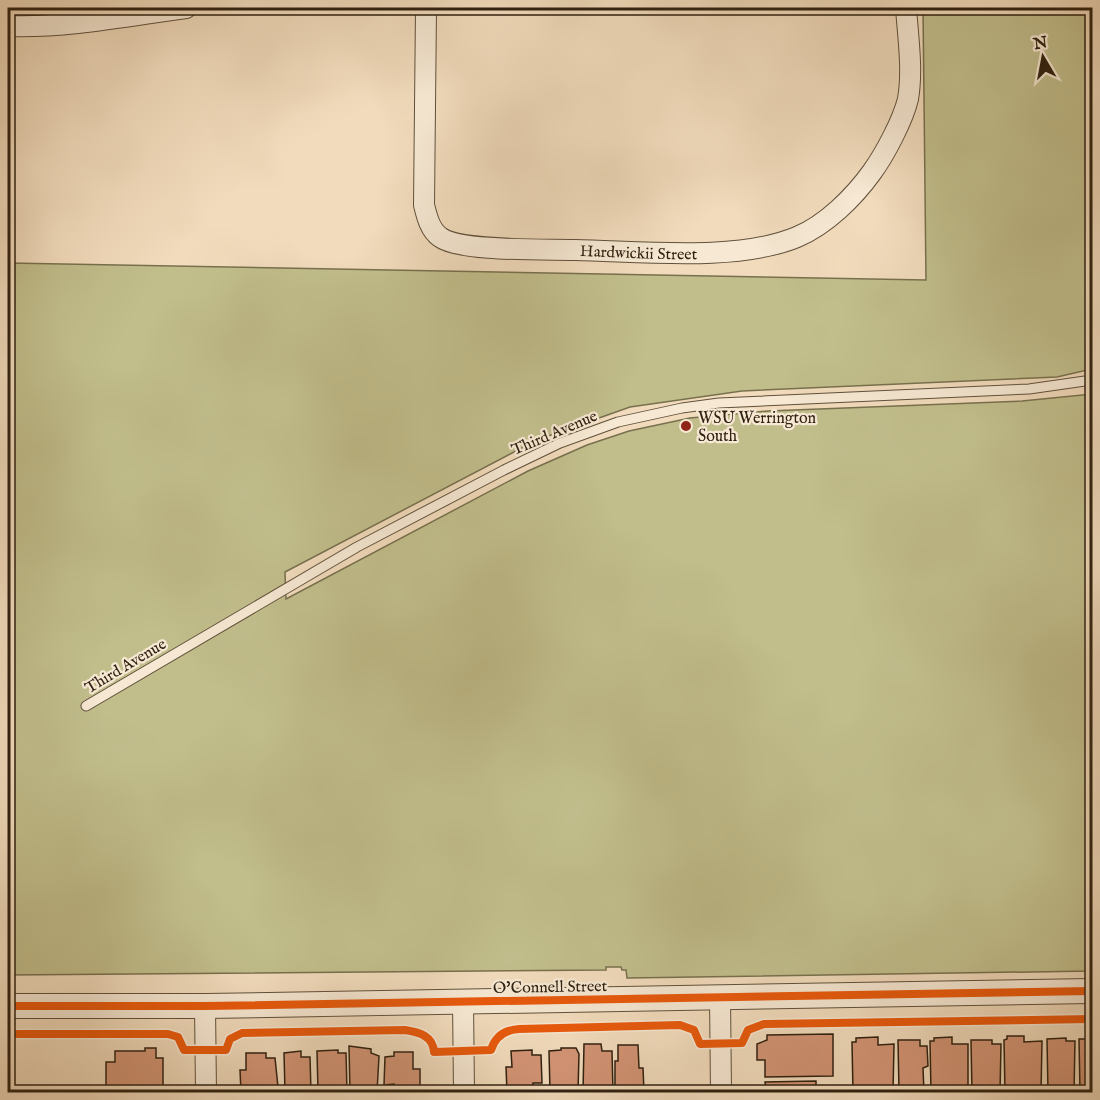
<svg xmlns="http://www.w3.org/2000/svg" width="1100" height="1100" font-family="'IM FELL English',serif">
<rect width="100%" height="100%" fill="#f1dbbc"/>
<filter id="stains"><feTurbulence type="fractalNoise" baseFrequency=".00333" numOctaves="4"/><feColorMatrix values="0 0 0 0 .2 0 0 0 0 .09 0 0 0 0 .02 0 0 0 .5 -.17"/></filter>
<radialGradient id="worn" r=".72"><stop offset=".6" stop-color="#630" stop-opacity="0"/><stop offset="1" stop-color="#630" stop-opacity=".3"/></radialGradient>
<polygon fill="#c1be8c" stroke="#78704e" stroke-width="1.5" points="923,8 1092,8 1092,369 1057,377 742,391 630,407 537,440 285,572 286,599 528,471 587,445 629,431 690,418 768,411 1022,401 1092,394 1092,971 627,978 626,970 622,970 621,967 606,967 606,970 8,975 8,263 926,280"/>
<g fill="#d29475" stroke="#2f2110" stroke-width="1.5">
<polygon points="833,1034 833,1076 765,1077 765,1060 757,1060 757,1044 767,1040 767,1035"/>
<polygon points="1007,1036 1024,1036 1024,1042 1042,1041 1041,1092 1005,1092 1004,1040 1007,1039"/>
<polygon points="1090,1036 1092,1036 1092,1092 1080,1092 1079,1039 1090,1039"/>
<polygon points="878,1037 878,1045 894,1044 893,1092 853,1092 852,1042 856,1042 856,1038"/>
<polygon points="952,1037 952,1044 968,1044 968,1092 931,1092 930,1041 934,1041 934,1038"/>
<polygon points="1066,1038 1066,1041 1075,1041 1074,1092 1048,1092 1047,1039"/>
<polygon points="898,1040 920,1040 920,1046 927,1046 928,1066 923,1068 924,1092 899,1092"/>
<polygon points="971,1040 992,1040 992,1044 1001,1044 1000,1092 972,1092"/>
<polygon points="584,1044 601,1044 602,1051 612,1051 613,1092 583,1092"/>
<polygon points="618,1045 638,1045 639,1068 643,1068 644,1092 615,1092 615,1061 618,1061"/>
<polygon points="349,1046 371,1049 371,1053 379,1056 377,1092 350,1092"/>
<polygon points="145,1048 156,1048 156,1058 163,1058 163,1088 106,1088 106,1062 115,1062 115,1051 145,1051"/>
<polygon points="561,1048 576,1048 579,1054 578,1092 550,1092 549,1051 561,1050"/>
<polygon points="338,1050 338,1053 346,1053 347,1092 318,1092 317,1051"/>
<polygon points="532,1050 532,1055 541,1055 542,1083 533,1083 533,1092 507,1092 506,1067 512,1067 511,1051"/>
<polygon points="301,1051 301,1057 310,1057 311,1092 285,1092 284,1053"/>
<polygon points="394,1052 413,1052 413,1069 420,1069 420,1092 394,1092 394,1084 384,1085 385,1057 394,1056"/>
<polygon points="246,1053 266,1053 266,1058 275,1058 278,1087 266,1087 266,1092 241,1092 240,1070 246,1070"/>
<polygon points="816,1081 816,1092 762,1092 766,1090 765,1082"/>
<polygon points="170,1090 170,1092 102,1092"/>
</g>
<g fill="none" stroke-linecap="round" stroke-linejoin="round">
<g stroke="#60503b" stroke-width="11">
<polyline id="service" points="86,706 357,547 504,470 560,443 618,422 682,408 719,403 1029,389 1092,380"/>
</g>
<g stroke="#60503b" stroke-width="22">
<g id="minor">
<path id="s1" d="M426,8L424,205C427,217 430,230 440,237C459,252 547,249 575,250C640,251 737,262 797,237C826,225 854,197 872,172C885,154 903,120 908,99C913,70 908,37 906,8"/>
<path d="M8,26C68,28 127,16 186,8"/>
<polyline points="720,997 721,1092"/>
<polyline points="463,1001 464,1092"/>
<polyline points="205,1006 206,1092"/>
</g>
</g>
<g stroke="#60503b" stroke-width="26">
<polyline id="tertiary" points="8,1006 205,1006 1092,991"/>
</g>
<use href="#service" stroke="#f6e8d3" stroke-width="9"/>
<use href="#minor" stroke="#f6e8d3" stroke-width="20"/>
<use href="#tertiary" stroke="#f6e8d3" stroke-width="24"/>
<g stroke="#f6e8d3" stroke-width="11">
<g id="cycleway">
<polyline points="8,1006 205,1006 1092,991"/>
<path d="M8,1034H168L178,1037L184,1050H226L230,1039L242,1033L405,1030C419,1032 433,1036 434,1052L491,1050C495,1037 504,1030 519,1029L680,1025L694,1030L700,1044L742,1043L748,1030L764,1024L1092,1019"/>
</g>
</g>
<use href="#cycleway" stroke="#e8590c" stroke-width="8"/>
</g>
<circle fill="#8f2418" stroke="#f6e8d3" stroke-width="2" cx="686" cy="426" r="6"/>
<g text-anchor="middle" stroke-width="4.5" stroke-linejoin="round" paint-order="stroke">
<g font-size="16" fill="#2f2110" stroke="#f6e8d3">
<text dy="6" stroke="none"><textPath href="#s1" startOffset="434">Hardwickii Street</textPath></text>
<text transform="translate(554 432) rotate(-23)" y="6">Third Avenue</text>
<text transform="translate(125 665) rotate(-31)" y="6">Third Avenue</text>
<text transform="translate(550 986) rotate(-1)" y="6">O'Connell Street</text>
</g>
<g font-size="16" fill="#2f2110" stroke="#f6e8d3" text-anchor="start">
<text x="698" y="423">WSU Werrington<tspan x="698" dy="18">South</tspan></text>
</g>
</g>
<rect width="1100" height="1100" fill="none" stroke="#f1dbbc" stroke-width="30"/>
<rect x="9" y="9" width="1082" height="1082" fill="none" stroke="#2f2110" stroke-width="3"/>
<rect x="15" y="15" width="1070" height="1070" fill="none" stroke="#2f2110" stroke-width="1.5"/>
<g transform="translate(1043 57) rotate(350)" stroke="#f6e8d3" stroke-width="4.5" paint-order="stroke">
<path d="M0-4.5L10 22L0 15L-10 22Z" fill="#2f2110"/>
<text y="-9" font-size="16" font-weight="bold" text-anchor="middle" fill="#2f2110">N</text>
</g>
<rect width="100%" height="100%" filter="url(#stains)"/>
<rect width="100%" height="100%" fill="url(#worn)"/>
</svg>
